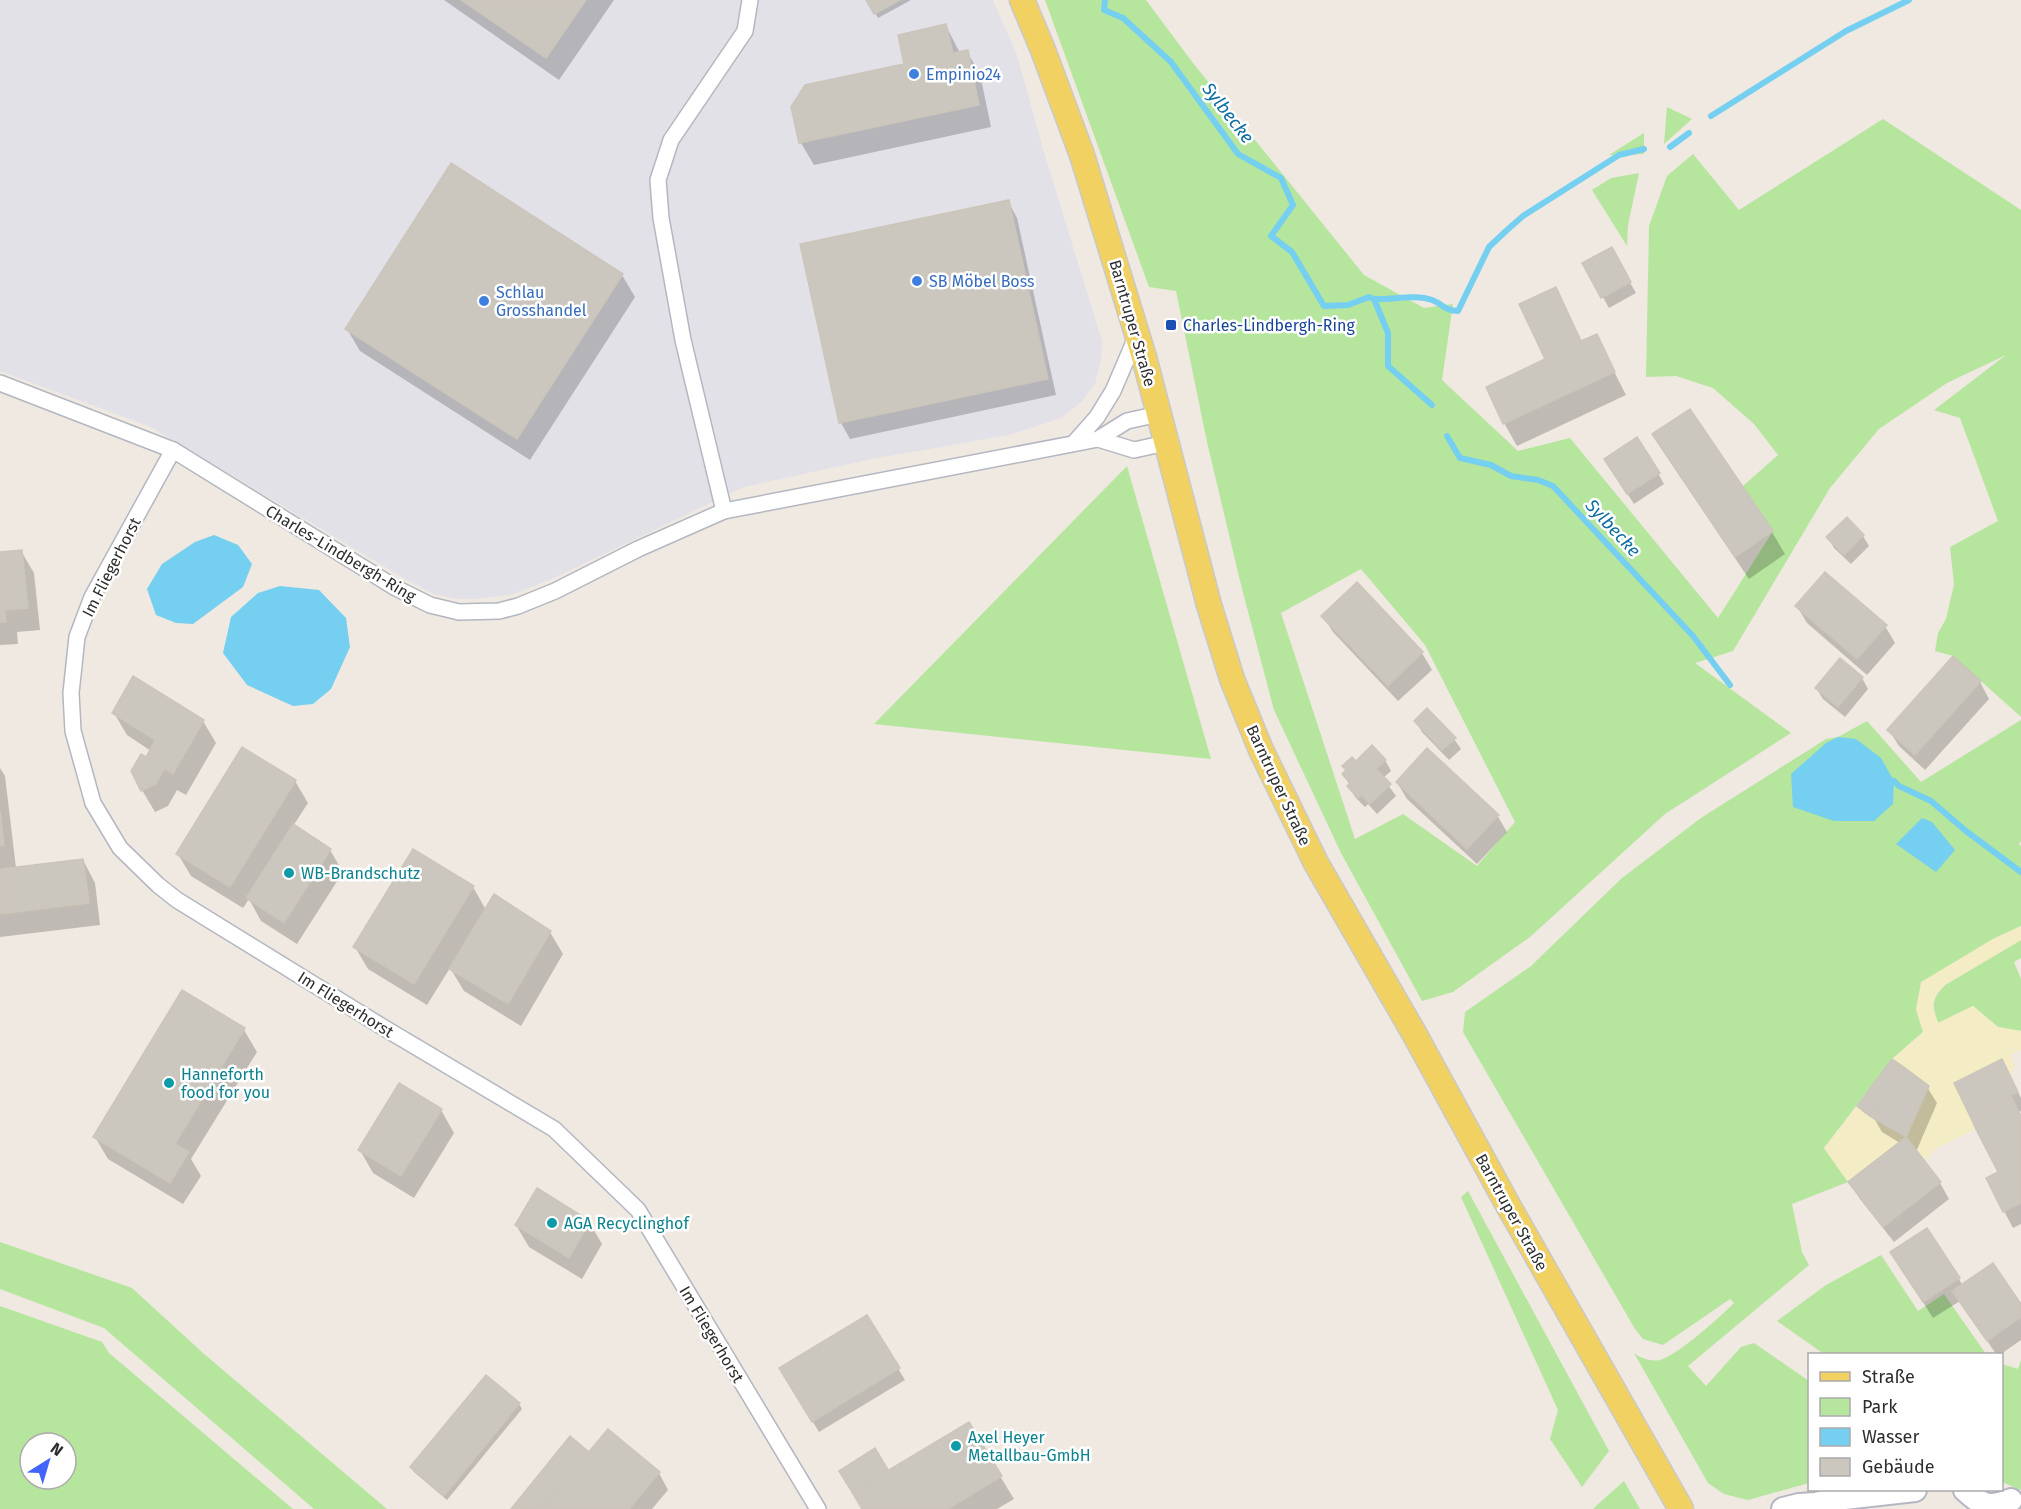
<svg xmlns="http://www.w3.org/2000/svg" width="2021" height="1509" font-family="'Fira Sans',sans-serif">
<rect width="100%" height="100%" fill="#efe9e1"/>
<polygon fill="#e3e1e8" points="0,0 993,0 1017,55 1043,149 1102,341 1101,360 1095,384 1082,401 1061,418 1009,435 872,459 744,487 552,579 511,595 478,599 457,599 436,595 405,579 151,427 0,371"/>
<g fill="#b6e59e" fill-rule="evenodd">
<path d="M1045,0H1146L1193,63L1364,275L1424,308L1453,304L1442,380L1518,451L1570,438L1718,618L1773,531L1743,486L1778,455L1754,424L1713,388L1676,376L1646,377L1649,226L1667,176L1693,154L1739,210L1883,119L2021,210V717L1953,656L1935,651L1938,633L1946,619L1954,584L1950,547L1998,521L1960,418L1934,410L2006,355L1947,383L1879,429L1830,488L1733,651L1695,663L1791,733L1665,814L1530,937L1453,992L1422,1001L1341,853L1274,710L1241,585L1207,442L1176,291L1149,287ZM1361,569L1425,645L1515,822L1477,866L1403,814L1355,839L1281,613Z"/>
<polygon points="1667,107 1692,119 1664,144"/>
<polygon points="1644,133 1644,154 1609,155"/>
<polygon points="1639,173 1628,225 1627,246 1592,190 1611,178"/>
<polygon points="1127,466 1211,759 874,724"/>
<path d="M2021,720V841L2019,844L2021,846V926L1991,940L1916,1009L1923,1032L1892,1059L1824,1148L1848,1182L1792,1204L1802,1252L1809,1265L1688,1366L1706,1386L1741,1347L1754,1343L1809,1381V1483L1748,1500L1724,1494L1708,1483L1634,1353C1640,1358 1651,1362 1660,1360C1679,1354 1719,1318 1734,1303L1730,1299L1663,1345L1643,1339L1635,1329L1463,1032L1465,1012L1531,966L1622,878L1701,818L1826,739L1838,737L1867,721L1921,782Z"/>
<path d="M2021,940V958L2014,962L2021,979V1031L1998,1027L1973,1006L1938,1023C1932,1005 1931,1000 1945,985Z"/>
<polygon points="1468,1191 1609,1451 1582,1487 1550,1439 1558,1410 1461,1197"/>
<polygon points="0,1242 132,1288 203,1353 387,1509 314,1509 104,1328 0,1289"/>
<polygon points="1881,1255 1918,1311 1944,1294 1986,1354 1824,1354 1777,1321 1826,1285"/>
<path d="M0,1306L102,1342L109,1353L293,1509H0ZM30,1443H66V1479H30Z"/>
<polygon points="2021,1360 2021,1490 2002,1482 2003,1470 2002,1469 2002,1364 2018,1369"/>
<polygon points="1624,1481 1640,1509 1593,1509 1596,1506"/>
</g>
<polygon fill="#f3ecc5" points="2021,926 2021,940 1945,985 1936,994 1932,1006 1938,1023 1973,1006 1998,1027 2021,1031 2021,1050 2010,1055 2015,1065 2010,1077 2001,1059 1954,1083 1976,1129 1937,1148 1924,1161 1906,1137 1848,1182 1824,1148 1857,1106 1906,1137 1928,1086 1892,1059 1923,1032 1916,1009 1921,982 1991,940"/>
<g fill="#75cff0">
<polygon points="214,535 238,545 252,564 243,587 193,624 176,623 156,615 147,589 162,564 195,542"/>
<polygon points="280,586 319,590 346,618 350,647 331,689 313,704 293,706 247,685 223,653 231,617 258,593"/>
<polygon points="1838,737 1856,739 1881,758 1894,781 1893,804 1874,821 1834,821 1793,807 1791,774 1826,743"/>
<polygon points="1922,818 1932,822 1955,850 1936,872 1896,844"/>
</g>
<g fill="#0003">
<polygon points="444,0 614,0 559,80"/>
<polygon points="868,0 911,0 878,18"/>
<polygon points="946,26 960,53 967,52 980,74 991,127 814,165 801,143 793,107 906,65"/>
<polygon points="1008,201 1017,218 1056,395 850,439 841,423 802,245"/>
<polygon points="1611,249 1636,293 1609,308 1584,263"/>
<polygon points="622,275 635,297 530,460 360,351 347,329"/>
<polygon points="1555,289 1582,342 1596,336 1626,395 1517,446 1504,423 1547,360"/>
<polygon points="1690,411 1772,532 1785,554 1749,579 1667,457 1654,435"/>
<polygon points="1612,470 1658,473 1664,484 1634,504"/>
<polygon points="1863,536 1869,546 1851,564 1834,548 1828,537"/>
<polygon points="21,551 34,573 40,630 17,632 18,644 0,645 0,553"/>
<polygon points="1357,584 1422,653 1432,670 1398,701 1333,632 1323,616"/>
<polygon points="1797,606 1885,626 1895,643 1867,675 1807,623"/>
<polygon points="1862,678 1868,689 1845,717 1823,699 1816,688"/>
<polygon points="1980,682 1989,699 1925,770 1899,746 1889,730"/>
<polygon points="114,713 203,721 216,743 186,795 177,790 168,806 155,812 142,790 146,759 151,751 127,735"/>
<polygon points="1416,721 1454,739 1461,749 1449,760 1422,732"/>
<polygon points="1385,760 1391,771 1383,778 1396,796 1377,814 1368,804 1365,807 1355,797 1344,774 1355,763"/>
<polygon points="0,768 5,776 16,868 83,860 95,883 100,925 0,937"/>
<polygon points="295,781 308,803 293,826 330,850 343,872 297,944 261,921 249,899 243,908 191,876 178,854"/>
<polygon points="1397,782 1497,815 1507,832 1477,864 1407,799"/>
<polygon points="473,887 486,910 550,932 563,954 521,1026 464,991 450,968 427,1005 368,969 355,947"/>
<polygon points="244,1030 257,1052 191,1159 201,1176 183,1204 108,1159 95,1137"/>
<polygon points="2010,1077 2021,1098 2021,1111 2018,1113 2021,1118 2021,1224 2013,1228 2004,1211 2000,1173 1956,1083"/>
<polygon points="1927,1087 1937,1103 1916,1152 1940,1183 1949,1199 1894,1242 1860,1199 1850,1182 1900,1143 1882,1132 1875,1120 1862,1111 1859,1106"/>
<polygon points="441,1110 454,1133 414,1198 373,1173 360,1150"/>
<polygon points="589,1222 602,1244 582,1279 529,1247 516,1225"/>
<polygon points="1902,1269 1959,1279 1963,1286 2021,1306 2021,1340 2001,1354 1996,1354 1960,1301 1933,1318"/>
<polygon points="867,1317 905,1380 819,1432 781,1369"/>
<polygon points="486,1377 519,1404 522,1409 447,1500 414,1472 411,1467"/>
<polygon points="968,1424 1014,1499 997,1509 863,1509 841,1471 874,1451 888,1472"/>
<polygon points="589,1454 659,1473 668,1490 652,1509 512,1509"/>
</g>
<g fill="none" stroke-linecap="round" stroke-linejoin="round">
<g stroke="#75cff0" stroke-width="6">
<polyline points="1105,0 1104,10 1123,18 1171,62 1238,154 1281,178 1293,205 1271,236 1292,252 1324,306 1348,305 1369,297 1374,299 1388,333 1388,366 1432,405"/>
<polyline points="1711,116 1846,31 1909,0"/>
<polyline points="1670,147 1689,133"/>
<path d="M1374,299C1392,300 1415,294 1432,300C1443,304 1445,311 1458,311L1489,247L1507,230L1523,216L1619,155L1644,149"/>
<polyline points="1447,436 1460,458 1491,465 1511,476 1538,480 1553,486 1693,636 1730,685"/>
<polyline points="1894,781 1899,786 1931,801 1966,831 2021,872"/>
</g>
</g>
<g fill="#cbc7bf" stroke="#cbc5ba" stroke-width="1.5">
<polygon points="461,0 586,0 546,58"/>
<polygon points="866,0 877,0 882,10 874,14"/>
<polygon points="877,0 900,0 882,10"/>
<polygon points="946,24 953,53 968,50 979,105 799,143 791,107 805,85 904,64 898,35"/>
<polygon points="451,163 623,274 517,439 345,329"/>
<polygon points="1009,200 1048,379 839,423 800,244"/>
<polygon points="1612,247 1631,282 1601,298 1582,263"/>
<polygon points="1556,287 1581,341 1597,334 1615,372 1503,424 1486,387 1545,359 1519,304"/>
<polygon points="1690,409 1773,531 1735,557 1652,434"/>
<polygon points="1637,437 1660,473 1627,494 1604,459"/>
<polygon points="1847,517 1864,535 1844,555 1826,537"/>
<polygon points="22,550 28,608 5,610 6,622 0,622 0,552"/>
<polygon points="1825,572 1887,625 1857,659 1795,606"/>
<polygon points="1357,582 1423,652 1388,686 1321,616"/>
<polygon points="1953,656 1981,681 1915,755 1887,730"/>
<polygon points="1840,658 1863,677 1838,707 1815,688"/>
<polygon points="133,676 204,720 173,774 164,769 156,784 141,791 131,771 141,754 146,757 155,740 112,713"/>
<polygon points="1427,708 1456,738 1442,750 1414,721"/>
<polygon points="1372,745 1386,760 1376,769 1391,784 1370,804 1361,795 1358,798 1347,786 1350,783 1342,774 1346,770 1342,766 1352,757 1356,761"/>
<polygon points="242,747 296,780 230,887 176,854"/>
<polygon points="1427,748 1499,815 1467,849 1396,782"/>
<polygon points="0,811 4,845 0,846"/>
<polygon points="293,824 331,849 284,923 246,898"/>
<polygon points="413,849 474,886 414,984 353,947"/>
<polygon points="83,859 89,903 0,914 0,869"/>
<polygon points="494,894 551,931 508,1004 449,969"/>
<polygon points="182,990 245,1028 175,1144 189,1152 170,1183 93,1137"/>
<polygon points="1892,1059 1905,1068 1870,1116 1857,1106"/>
<polygon points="2002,1059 2018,1092 1970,1116 1954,1083"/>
<polygon points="1905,1068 1929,1086 1906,1137 1870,1116"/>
<polygon points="399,1083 442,1109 401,1176 358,1150"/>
<polygon points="2011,1096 2017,1108 1976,1129 1970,1116"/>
<polygon points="2017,1108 2021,1116 2021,1203 2003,1212 1986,1178 1998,1172 1976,1129"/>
<polygon points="1906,1137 1941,1182 1883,1227 1848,1182"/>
<polygon points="537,1188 590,1221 569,1258 515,1225"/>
<polygon points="1927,1228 1960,1278 1923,1302 1890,1252"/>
<polygon points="1993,1263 2021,1304 2021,1317 1987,1341 1952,1291"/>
<polygon points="867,1315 900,1368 812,1422 779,1368"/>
<polygon points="486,1375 520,1403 444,1496 410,1467"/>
<polygon points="969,1422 1002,1476 948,1509 862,1509 852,1492"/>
<polygon points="608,1429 660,1472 649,1485 629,1509 541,1509"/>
<polygon points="570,1436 589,1452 541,1509 511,1509"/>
<polygon points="875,1448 888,1470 852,1492 839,1471"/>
</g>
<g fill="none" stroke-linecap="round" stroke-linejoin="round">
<g stroke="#b4b7c1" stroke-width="18">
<g id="street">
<polyline points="0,383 173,450 396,588 430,605 459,612 499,611 518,606 555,591 638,549 724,511 1098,439 1127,421 1159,414"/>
<polyline points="1098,439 1134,450 1166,443"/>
<polyline points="1075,442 1097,417 1113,391 1137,335"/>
<polyline points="173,450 92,597 77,637 71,693 73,731 93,803 120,848 158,885 177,900 386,1029 554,1129 638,1210 818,1509"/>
<polyline points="724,511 683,340 661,218 658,180 671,140 745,31 750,0"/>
</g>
</g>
<g stroke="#b4b7c1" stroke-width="26">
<g id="secondary">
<path d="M1965,1490C1983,1506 1988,1509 2011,1500"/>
<polyline points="1783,1509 1799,1505 1816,1504 1836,1499 1915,1490"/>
</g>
</g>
<g stroke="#c9c9c9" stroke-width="27">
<polyline id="primary" points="1022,0 1043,50 1082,155 1144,357 1209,605 1232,679 1261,750 1316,863 1415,1035 1509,1207 1681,1509"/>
</g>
<use href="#street" stroke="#fff" stroke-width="15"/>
<use href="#secondary" stroke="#fff" stroke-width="22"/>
<use href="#primary" stroke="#f2d163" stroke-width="24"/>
</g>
<g fill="#3f7fe0" stroke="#fff" stroke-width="2">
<circle cx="914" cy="74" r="6"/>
<circle cx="917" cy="281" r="6"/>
<circle cx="484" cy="301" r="6"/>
</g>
<rect fill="#1a4fb4" stroke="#fff" stroke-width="2" x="1165" y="319" width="12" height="12" rx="3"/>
<g fill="#0f9aa8" stroke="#fff" stroke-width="2">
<circle cx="289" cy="873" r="6"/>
<circle cx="169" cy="1083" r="6"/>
<circle cx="552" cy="1223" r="6"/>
<circle cx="956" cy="1446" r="6"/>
</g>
<g text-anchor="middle" stroke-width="5" stroke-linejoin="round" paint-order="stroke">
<g font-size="16" fill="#366cbe" stroke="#fff" text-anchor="start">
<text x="926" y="80">Empinio24</text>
<text x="929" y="287">SB Möbel Boss</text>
<text x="496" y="298">Schlau<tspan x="496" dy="18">Grosshandel</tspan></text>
</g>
<g font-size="16" fill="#2e2e2e" stroke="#fff">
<text transform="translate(1133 323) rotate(74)" y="6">Barntruper Straße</text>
<text transform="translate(341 553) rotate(31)" y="6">Charles-Lindbergh-Ring</text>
<text transform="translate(111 567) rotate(-63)" y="6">Im Fliegerhorst</text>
<text transform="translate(1279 785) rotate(65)" y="6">Barntruper Straße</text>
<text transform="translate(346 1004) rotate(32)" y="6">Im Fliegerhorst</text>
<text transform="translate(1512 1212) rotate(61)" y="6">Barntruper Straße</text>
<text transform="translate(712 1334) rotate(59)" y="6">Im Fliegerhorst</text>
</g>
<g font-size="16" fill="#164399" stroke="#fff" text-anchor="start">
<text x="1183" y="331">Charles-Lindbergh-Ring</text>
</g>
<g font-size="16" fill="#0d838f" stroke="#fff" text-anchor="start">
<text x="301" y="879">WB-Brandschutz</text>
<text x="181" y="1080">Hanneforth<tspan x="181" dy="18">food for you</tspan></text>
<text x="564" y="1229">AGA Recyclinghof</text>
<text x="968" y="1443">Axel Heyer<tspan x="968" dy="18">Metallbau-GmbH</tspan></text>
</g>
<g font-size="18" font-style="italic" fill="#0d6fa3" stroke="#fff">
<text transform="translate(1228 113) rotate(52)" y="6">Sylbecke</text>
<text transform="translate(1613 528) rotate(47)" y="6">Sylbecke</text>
</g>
</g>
<rect x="1808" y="1353" width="195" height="138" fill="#ffffff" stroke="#ababab" stroke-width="1.5"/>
<rect x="1820" y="1372" width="30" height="9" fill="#f2d163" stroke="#ababab" stroke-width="1.5"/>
<text x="1862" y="1383" font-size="18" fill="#2e2e2e">Straße</text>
<rect x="1820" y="1398" width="30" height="18" fill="#b6e59e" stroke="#ababab" stroke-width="1.5"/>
<text x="1862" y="1413" font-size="18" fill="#2e2e2e">Park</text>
<rect x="1820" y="1428" width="30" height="18" fill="#75cff0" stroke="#ababab" stroke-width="1.5"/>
<text x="1862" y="1443" font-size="18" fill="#2e2e2e">Wasser</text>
<rect x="1820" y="1458" width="30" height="18" fill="#cbc7bf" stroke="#ababab" stroke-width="1.5"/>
<text x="1862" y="1473" font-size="18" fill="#2e2e2e">Gebäude</text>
<g transform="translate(48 1461) rotate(37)"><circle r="28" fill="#ffffff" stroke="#ababab" stroke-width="1.5"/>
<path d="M0-4.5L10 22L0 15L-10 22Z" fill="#4264fb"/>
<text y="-9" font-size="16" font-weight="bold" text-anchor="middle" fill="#2e2e2e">N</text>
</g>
</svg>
